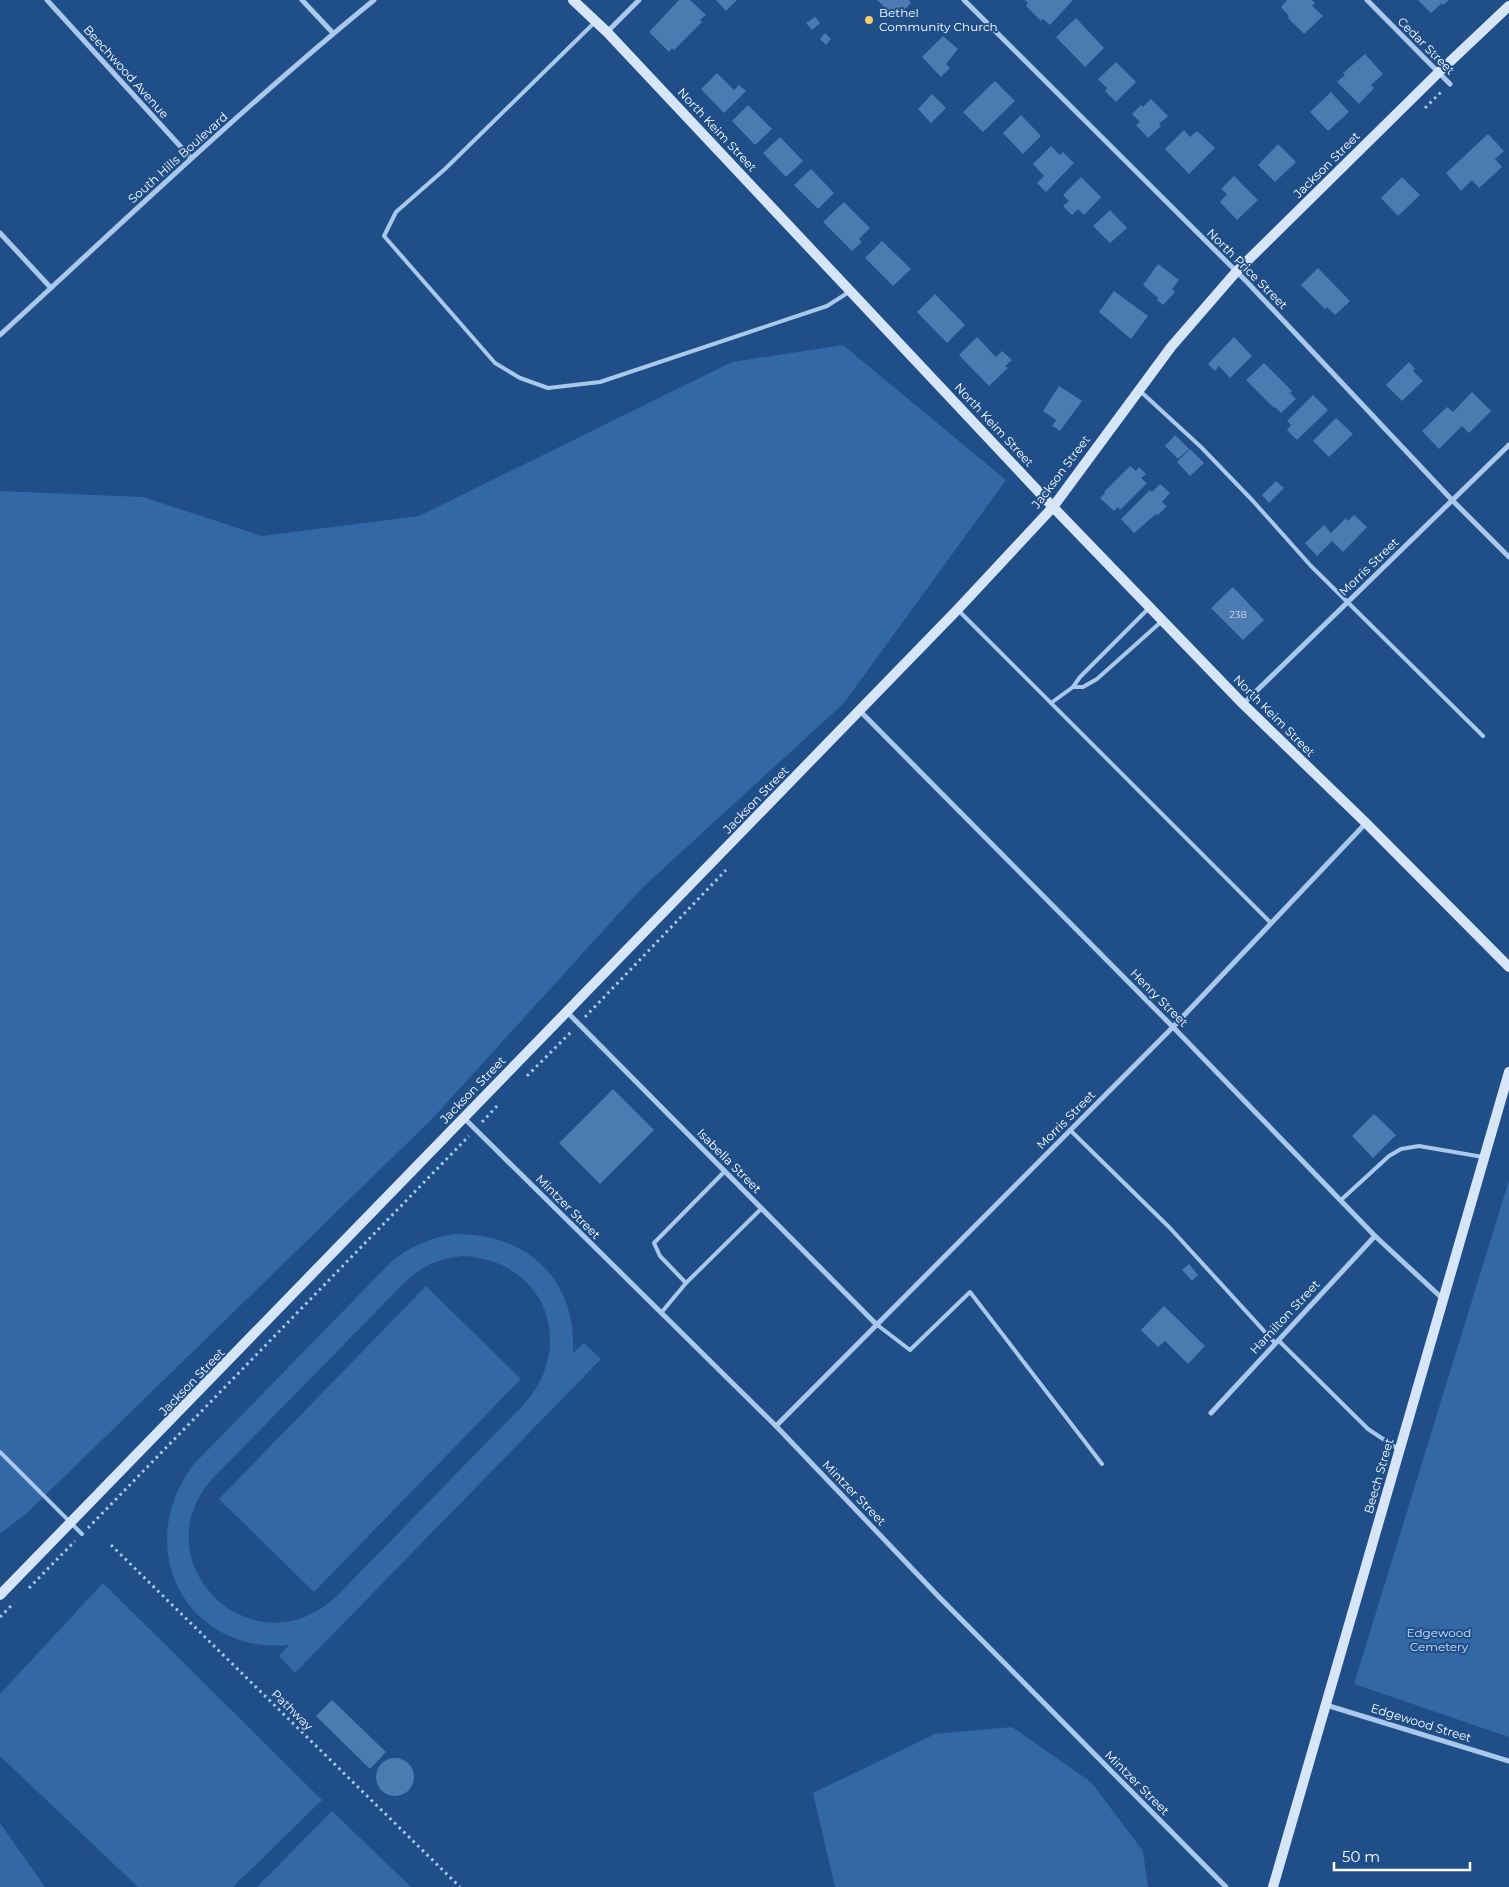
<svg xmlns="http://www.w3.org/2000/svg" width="1509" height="1887" font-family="Montserrat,sans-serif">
<rect width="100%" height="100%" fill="#1f4e88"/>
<g fill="#3368a6" fill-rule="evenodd">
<polygon points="843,345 1006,480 844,703 642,888 432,1119 28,1512 0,1534 0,491 143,497 262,536 419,516 732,362"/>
<polygon points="1509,1180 1509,1737 1354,1684"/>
<path d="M454,1234C527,1233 577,1279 573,1353L584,1343L601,1359L295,1673L279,1656L289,1645C185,1654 131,1546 194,1464L392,1261C411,1246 430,1238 454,1234ZM463,1256C543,1260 577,1341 526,1402L336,1597C252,1674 138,1561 213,1478L408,1279C424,1265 442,1258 463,1256Z"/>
<polygon points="426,1286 521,1379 314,1592 219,1499"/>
<polygon points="103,1583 322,1800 233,1887 138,1887 0,1756 0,1694"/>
<polygon points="1012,1727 1091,1782 1143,1851 1148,1887 835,1887 813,1793 935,1734"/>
<polygon points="332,1811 411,1887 257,1887"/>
<polygon points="0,1823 45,1887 0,1887"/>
</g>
<g fill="#4c7bb2">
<polygon points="679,0 690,0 706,15 700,20 702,22 674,50 672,48 669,52 649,32"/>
<polygon points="716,0 737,0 726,11"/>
<polygon points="877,0 909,0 911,3 896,18"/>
<polygon points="1025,0 1073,0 1050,25 1043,19 1041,21 1026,6 1028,3"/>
<polygon points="1287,0 1312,0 1315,3 1312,6 1323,16 1304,34 1288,18 1289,16 1281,7"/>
<polygon points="1418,0 1449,0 1443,5 1442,3 1431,13"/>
<polygon points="815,17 820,23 812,30 806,23"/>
<polygon points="1076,18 1104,48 1085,67 1056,37"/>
<polygon points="825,33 831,39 826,45 820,39"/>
<polygon points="943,36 958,49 946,64 950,68 941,77 922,57"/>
<polygon points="1365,54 1383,74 1371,85 1374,88 1359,104 1337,82 1345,75 1343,73"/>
<polygon points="1116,62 1136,82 1116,102 1105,91 1107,88 1098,79"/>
<polygon points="717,73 734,90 739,85 746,91 724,113 701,89"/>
<polygon points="995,81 1015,101 983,132 963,112"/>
<polygon points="1331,92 1349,112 1328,131 1310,112"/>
<polygon points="932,94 946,108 931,123 918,109"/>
<polygon points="1151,99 1168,116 1159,124 1161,126 1148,138 1136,125 1140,122 1132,114 1141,105 1143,107"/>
<polygon points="748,105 772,129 755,145 732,121"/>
<polygon points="1021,115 1041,136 1023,154 1003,133"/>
<polygon points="1184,130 1190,137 1197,131 1215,148 1189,174 1165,149"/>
<polygon points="1488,134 1504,151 1495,159 1502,167 1479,188 1472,180 1461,191 1446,173"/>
<polygon points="780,137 803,161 786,177 763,153"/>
<polygon points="1278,144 1296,162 1275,182 1258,165"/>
<polygon points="1051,146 1060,155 1063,152 1074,163 1046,192 1037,183 1044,176 1033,164"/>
<polygon points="811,169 834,193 818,209 794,185"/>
<polygon points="1234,176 1258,200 1237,220 1220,202 1227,194 1221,189"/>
<polygon points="1081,177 1101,197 1084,215 1078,209 1072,215 1063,206 1069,201 1063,195"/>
<polygon points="1402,177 1420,195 1398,216 1381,198"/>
<polygon points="844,202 870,228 859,239 862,242 852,251 823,222"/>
<polygon points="1110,210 1127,228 1110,243 1093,226"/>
<polygon points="882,241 911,269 893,286 865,258"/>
<polygon points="1158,264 1179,280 1172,289 1175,292 1163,305 1157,300 1158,298 1143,285"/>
<polygon points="1318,268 1350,301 1335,315 1327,307 1325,309 1301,285"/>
<polygon points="1114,291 1148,316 1131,339 1099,312"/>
<polygon points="935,294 965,325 947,343 917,312"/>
<polygon points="977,337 996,357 1002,351 1012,360 1005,366 1008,368 989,386 959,355"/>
<polygon points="1234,337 1252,356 1230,378 1219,366 1215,371 1208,364"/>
<polygon points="1409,362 1415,369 1413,371 1423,381 1402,401 1386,385"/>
<polygon points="1264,363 1292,391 1290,393 1296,399 1281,413 1275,407 1274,408 1246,380"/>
<polygon points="1059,386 1082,401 1060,431 1052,426 1056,420 1043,411"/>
<polygon points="1472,392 1491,411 1469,433 1462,426 1439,449 1422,431 1447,407 1453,412"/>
<polygon points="1313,395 1328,410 1297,440 1287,430 1291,425 1287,421"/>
<polygon points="1336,418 1353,434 1329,457 1313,441"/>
<polygon points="1175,435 1189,449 1178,459 1165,446"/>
<polygon points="1190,449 1204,463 1190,476 1177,462"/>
<polygon points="1130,466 1136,471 1139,467 1146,474 1141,478 1147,483 1120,510 1118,507 1114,511 1100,498 1105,493 1104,492"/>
<polygon points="1276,481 1284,488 1269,503 1262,495"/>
<polygon points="1160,484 1170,493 1162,502 1167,506 1158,515 1156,514 1134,533 1121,519 1150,490 1152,492"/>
<polygon points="1354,515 1367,527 1343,552 1332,541 1317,556 1305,543 1324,525 1331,533 1346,518 1348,521"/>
<polygon points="1233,587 1264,620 1243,640 1211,608"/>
<polygon points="613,1089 654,1130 600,1184 559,1143"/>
<polygon points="1374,1114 1396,1135 1373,1158 1352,1136"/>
<polygon points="1189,1264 1198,1275 1192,1281 1182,1270"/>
<polygon points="1164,1306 1205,1346 1188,1364 1165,1341 1158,1347 1141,1330"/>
<polygon points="332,1700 386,1752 370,1769 316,1716"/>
<circle cx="395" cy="1777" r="19"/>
</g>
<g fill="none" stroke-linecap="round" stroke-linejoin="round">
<g stroke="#aac8eb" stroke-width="3" stroke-dasharray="2.5 4" stroke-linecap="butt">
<polyline points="1425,108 1442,91"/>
<polyline points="585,1017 726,870"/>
<polyline points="527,1076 572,1031"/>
<polyline points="482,1122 498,1105"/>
<polyline points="88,1528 469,1136"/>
<polyline points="111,1545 460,1887"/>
<polyline points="29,1588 75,1541"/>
<polyline points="0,1617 12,1605"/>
</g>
<g stroke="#aac8eb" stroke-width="4">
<polyline points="594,23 445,169 396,212 384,236 495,363 520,378 548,388 600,382 827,306 849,292"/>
<polyline points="1139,390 1201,447 1253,501 1311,566 1483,736"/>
<polyline points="958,610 1271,923"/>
<polyline points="1073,687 1083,687 1097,679 1162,621"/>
<polyline points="1051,703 1073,687 1080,677 1149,608"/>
<polyline points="1070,1130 1170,1228 1275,1343"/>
<polyline points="725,1171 654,1243 660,1256 686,1283 762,1208"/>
<polyline points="1341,1200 1389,1156 1401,1149 1419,1146 1483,1157"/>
<polyline points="661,1313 686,1283"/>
<polyline points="876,1324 910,1350 970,1292 1102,1464"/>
<polyline points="1278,1340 1368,1429 1398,1449"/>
<polyline points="0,1452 82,1534"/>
</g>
<g stroke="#aac8eb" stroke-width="5">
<polyline points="47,0 191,158"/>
<polyline points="302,0 333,33"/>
<polyline points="964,0 1247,282 1452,500 1509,557"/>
<polyline points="1367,0 1450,84"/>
<polyline points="607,32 639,0"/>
<polyline points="0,233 51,288"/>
<path d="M0,335C123,222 244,106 374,0"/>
<polyline points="1243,704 1509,445"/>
<polyline points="860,711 1173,1027 1375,1236 1443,1299"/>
<polyline points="567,1012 876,1324"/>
<polyline points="464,1118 776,1426 940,1598 1226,1887"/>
<polyline points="1211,1413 1375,1236"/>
<polyline points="776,1426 1173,1027 1366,823"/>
<polyline points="1326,1705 1509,1761"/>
</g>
<g stroke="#d6e5f8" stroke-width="10">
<polyline points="573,0 607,32 1053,507 1243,704 1366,823 1509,967"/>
<polyline points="0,1595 958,609 1053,507 1171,347 1236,272 1438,73 1509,6"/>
<polyline points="1273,1887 1509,1072"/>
</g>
</g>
<circle fill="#f8ce6a" stroke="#1f4e88" stroke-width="2" cx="869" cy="20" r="5"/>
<g text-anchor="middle" stroke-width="4" stroke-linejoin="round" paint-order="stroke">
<g font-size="10" fill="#d2deec">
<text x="1238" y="618">238</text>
</g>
<g font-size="12" fill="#fff" stroke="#1f4e88" text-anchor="start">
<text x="879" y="17">Bethel<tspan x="879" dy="14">Community Church</tspan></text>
</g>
<g font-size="12" fill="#fff" stroke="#1f4e88">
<text transform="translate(1426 46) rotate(45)" y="4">Cedar Street</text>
<text transform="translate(126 72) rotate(48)" y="4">Beechwood Avenue</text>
<text transform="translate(717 130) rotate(47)" y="4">North Keim Street</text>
<text transform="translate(178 158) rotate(-42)" y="4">South Hills Boulevard</text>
<text transform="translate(1327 165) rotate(-45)" y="4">Jackson Street</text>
<text transform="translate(1247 269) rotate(45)" y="4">North Price Street</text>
<text transform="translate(994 425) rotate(47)" y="4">North Keim Street</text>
<text transform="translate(1061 472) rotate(-53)" y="4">Jackson Street</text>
<text transform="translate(1369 567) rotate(-44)" y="4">Morris Street</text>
<text transform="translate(1274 716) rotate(45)" y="4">North Keim Street</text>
<text transform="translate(756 800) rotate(-46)" y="4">Jackson Street</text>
<text transform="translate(1159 998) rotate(45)" y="4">Henry Street</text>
<text transform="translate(473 1090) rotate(-46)" y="4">Jackson Street</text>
<text transform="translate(1066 1120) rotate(-45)" y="4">Morris Street</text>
<text transform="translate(729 1161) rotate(45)" y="4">Isabella Street</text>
<text transform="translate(568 1207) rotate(45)" y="4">Mintzer Street</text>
<text transform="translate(1285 1317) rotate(-47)" y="4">Hamilton Street</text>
<text transform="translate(192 1382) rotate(-46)" y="4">Jackson Street</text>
<text transform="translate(1379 1476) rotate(-74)" y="4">Beech Street</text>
<text transform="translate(854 1493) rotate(46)" y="4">Mintzer Street</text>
<text transform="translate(292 1710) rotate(44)" y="4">Pathway</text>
<text transform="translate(1421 1723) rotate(17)" y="4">Edgewood Street</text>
<text transform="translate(1137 1783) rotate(45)" y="4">Mintzer Street</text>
</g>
<g font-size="12" fill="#cfe2f8" stroke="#1f4e88">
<text x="1439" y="1637">Edgewood<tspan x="1439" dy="14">Cemetery</tspan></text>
</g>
</g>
<path d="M1334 1862v8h136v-8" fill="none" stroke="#ffffff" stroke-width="2.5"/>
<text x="1342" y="1862" font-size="15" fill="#ffffff" stroke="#1f4e88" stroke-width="4" paint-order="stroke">50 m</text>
</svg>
